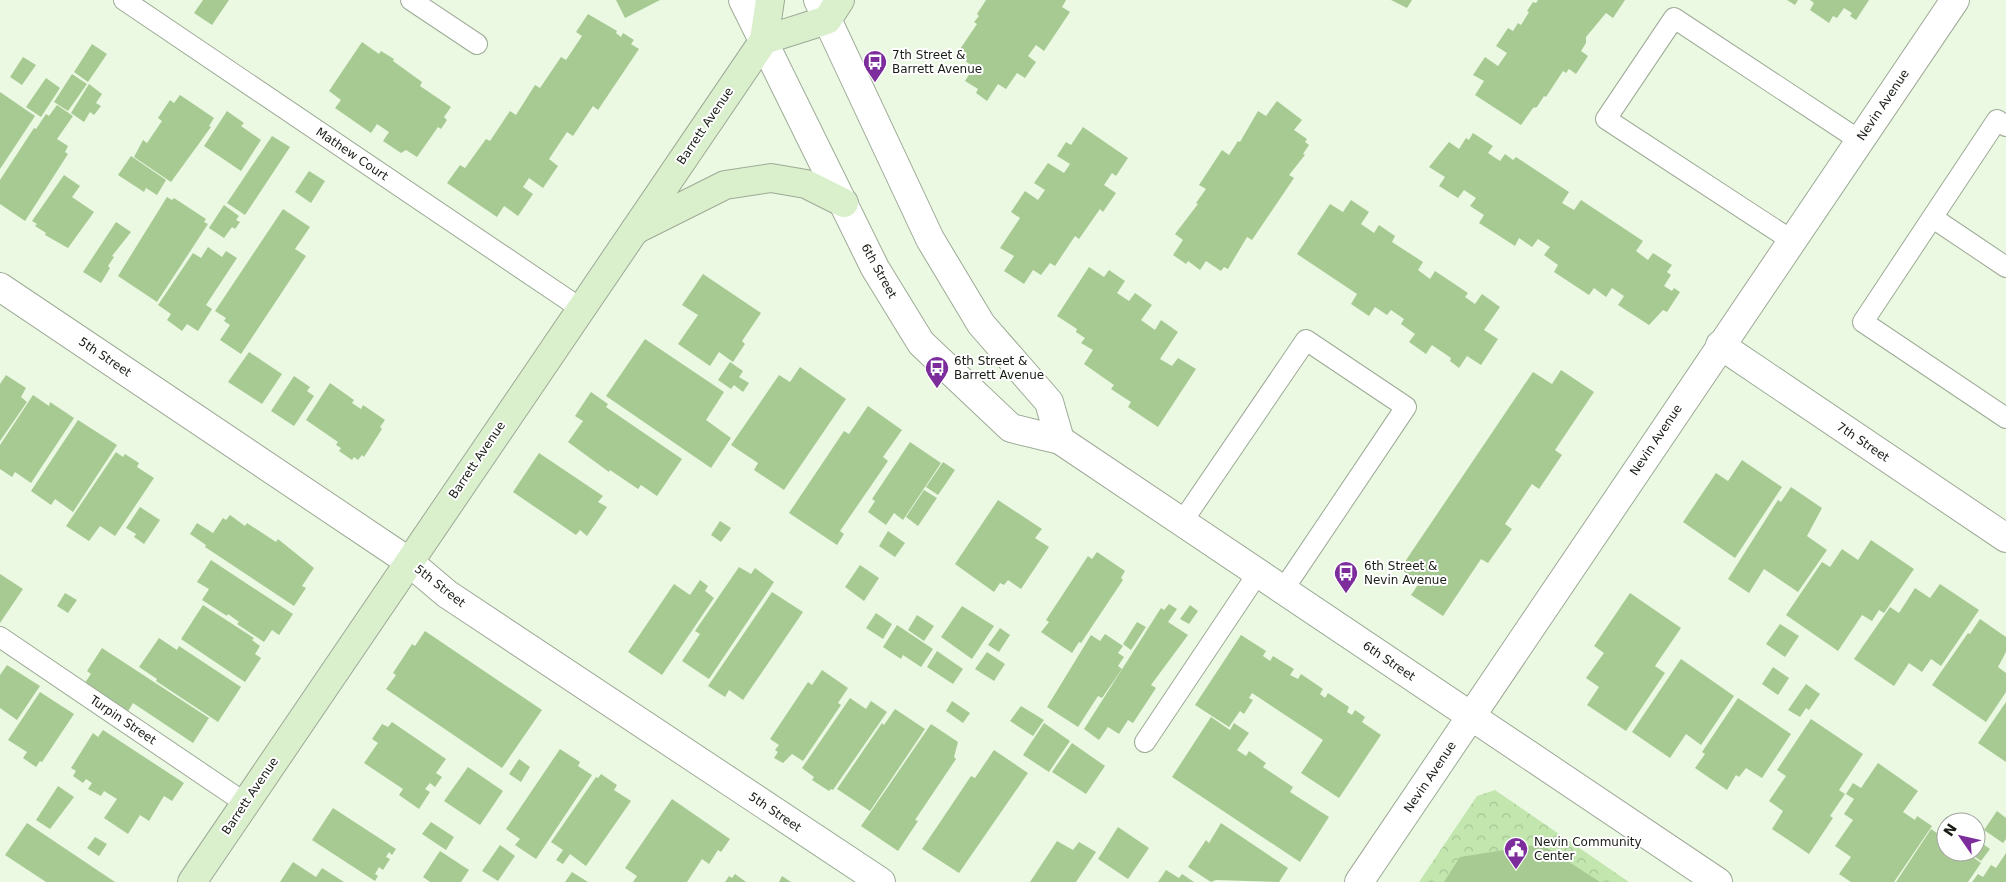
<svg xmlns="http://www.w3.org/2000/svg" width="2006" height="882" font-family="'DejaVu Sans',sans-serif">
<defs>
<pattern id="park-crowns" width="20" height="18" patternUnits="userSpaceOnUse" patternTransform="scale(1.25)"><rect width="20" height="18" fill="#c2e6ae"/><path d="M2 6a3 3 0 1 1 6 0M12 15a3 3 0 1 1 6 0" fill="none" stroke="#a6c595"/></pattern>
</defs>
<rect width="100%" height="100%" fill="#ebf9e3"/>
<polygon fill="url(#park-crowns)" points="1495,790 1629,882 1419,882 1477,796"/>
<g fill="#a7ca93">
<polygon points="203,0 229,0 212,25 194,13"/>
<polygon points="616,0 660,0 625,18"/>
<polygon points="986,0 1066,0 1062,7 1070,12 1044,51 1036,45 1028,56 1036,62 1025,78 1017,73 1006,89 998,84 987,101 976,93 978,89 965,81 974,67 956,55 977,24 974,22 979,16 977,14"/>
<polygon points="1391,0 1412,0 1407,8"/>
<polygon points="1538,0 1625,0 1613,18 1606,13 1586,37 1586,43 1581,51 1588,56 1576,74 1569,69 1566,73 1563,71 1546,97 1544,96 1537,107 1533,108 1521,125 1475,95 1484,81 1473,75 1485,57 1498,66 1507,53 1496,46 1508,28 1513,31 1518,23 1521,25 1529,12 1527,11 1533,2 1536,3"/>
<polygon points="1787,0 1798,0 1795,5"/>
<polygon points="1810,0 1869,0 1856,20 1850,16 1852,13 1844,8 1837,18 1833,16 1829,23 1810,10 1814,3"/>
<polygon points="588,14 617,31 616,33 621,37 623,33 634,40 631,44 639,49 598,110 593,106 573,136 567,132 549,159 558,166 543,188 529,178 523,187 533,194 518,216 504,206 497,217 447,183 460,165 465,168 486,139 490,141 510,111 516,115 535,85 540,88 561,57 566,60 582,36 576,32"/>
<polygon points="362,42 379,54 381,51 394,59 393,61 422,82 420,86 451,107 444,117 447,120 441,129 438,127 417,157 406,150 401,153 383,141 389,132 377,124 371,133 335,108 341,100 329,91"/>
<polygon points="92,44 107,54 88,82 74,72"/>
<polygon points="23,57 36,65 22,85 10,77"/>
<polygon points="72,74 87,84 68,111 54,102"/>
<polygon points="46,78 60,88 41,117 26,107"/>
<polygon points="89,84 102,94 96,103 101,106 94,115 90,112 84,122 71,113"/>
<polygon points="0,92 35,116 0,169"/>
<polygon points="180,95 214,118 209,126 211,127 171,182 134,157 143,140 147,143 162,121 158,118 170,100 174,103"/>
<polygon points="1277,101 1302,120 1294,130 1307,139 1305,142 1309,145 1303,154 1305,155 1289,175 1294,178 1252,240 1247,237 1228,269 1224,267 1221,271 1206,261 1200,270 1188,261 1186,264 1173,255 1183,240 1175,234 1198,204 1196,203 1206,189 1199,185 1222,150 1229,155 1238,141 1240,142 1258,111 1266,116"/>
<polygon points="57,105 73,116 57,139 68,146 65,152 68,154 25,221 0,204 0,180 34,128 36,129 46,114 49,116"/>
<polygon points="227,111 244,123 241,126 261,140 241,171 204,146"/>
<polygon points="1083,127 1128,158 1116,176 1112,173 1104,185 1116,193 1103,212 1100,209 1079,239 1075,236 1055,266 1050,263 1041,275 1033,270 1024,284 1004,271 1014,256 1000,248 1020,218 1011,212 1025,191 1038,200 1045,190 1034,183 1048,163 1064,173 1070,164 1057,156 1066,142 1071,145"/>
<polygon points="1473,133 1493,146 1488,153 1500,161 1505,154 1513,160 1516,157 1569,192 1562,203 1574,210 1581,200 1643,241 1636,251 1648,260 1653,253 1672,265 1667,272 1671,275 1664,286 1672,291 1674,288 1680,292 1667,312 1663,310 1649,325 1618,305 1624,296 1612,288 1606,297 1594,288 1589,295 1554,272 1558,265 1544,255 1550,247 1538,239 1532,247 1519,238 1515,246 1479,223 1484,215 1470,206 1476,198 1464,190 1458,198 1439,186 1445,177 1429,167 1449,142 1459,149 1466,138 1469,140"/>
<polygon points="272,136 290,147 245,215 227,203"/>
<polygon points="131,156 166,180 157,195 146,188 144,192 118,175"/>
<polygon points="309,171 325,181 311,203 295,192"/>
<polygon points="64,175 80,186 72,197 94,212 68,248 45,235 46,233 35,226 37,224 32,221"/>
<polygon points="167,197 172,200 174,198 206,219 204,222 208,224 157,302 118,276"/>
<polygon points="1351,200 1369,212 1361,224 1374,233 1379,225 1395,236 1392,242 1423,262 1418,270 1430,279 1435,271 1468,293 1465,297 1475,304 1482,294 1500,307 1484,330 1498,339 1481,365 1467,356 1459,368 1450,361 1451,358 1432,345 1426,354 1409,342 1415,334 1401,324 1404,319 1391,310 1387,315 1375,307 1369,316 1351,304 1357,294 1297,254 1330,204 1343,212"/>
<polygon points="224,205 239,216 236,220 240,222 235,229 232,227 224,238 209,228"/>
<polygon points="283,209 310,227 295,249 306,256 241,354 220,340 230,325 224,321 226,318 215,311"/>
<polygon points="116,222 131,232 112,256 114,257 108,266 110,268 101,283 83,272"/>
<polygon points="208,247 222,257 226,251 237,258 206,305 212,309 198,331 187,324 182,331 167,320 171,314 158,305 193,253 201,258"/>
<polygon points="1089,267 1104,277 1109,270 1125,281 1117,293 1129,301 1135,293 1152,305 1141,320 1155,330 1161,320 1178,332 1160,359 1172,366 1178,358 1196,369 1158,427 1128,407 1131,402 1111,389 1114,385 1084,364 1093,350 1081,343 1085,338 1076,332 1077,329 1057,316"/>
<polygon points="703,274 761,313 742,341 745,344 733,362 719,352 710,366 678,344 698,315 682,305"/>
<polygon points="645,339 724,392 706,420 731,438 711,468 606,396"/>
<polygon points="249,352 282,374 262,404 228,382"/>
<polygon points="730,362 743,371 739,377 749,383 743,392 734,385 731,389 718,380"/>
<polygon points="800,367 846,399 784,490 754,470 758,463 731,445 779,375 790,382"/>
<polygon points="1561,370 1594,392 1555,450 1562,455 1539,489 1532,484 1505,524 1512,529 1488,563 1481,559 1443,616 1411,595 1420,582 1400,569 1533,372 1552,384"/>
<polygon points="6,375 26,388 21,397 27,402 0,441 0,384"/>
<polygon points="294,376 310,387 307,391 314,396 294,426 271,411"/>
<polygon points="330,383 354,400 352,403 361,409 363,405 385,420 380,427 382,429 364,457 362,455 358,460 354,457 352,460 339,451 341,448 336,445 338,442 306,420"/>
<polygon points="591,392 608,404 606,407 682,459 657,496 641,485 638,489 610,470 609,472 568,442 583,421 575,416"/>
<polygon points="33,395 49,406 50,402 74,418 31,483 15,472 12,477 0,469 0,445"/>
<polygon points="868,406 902,430 883,457 888,461 840,531 844,534 837,545 789,513 844,431 849,434"/>
<polygon points="78,420 117,445 73,512 55,499 51,505 31,491"/>
<polygon points="910,442 941,463 903,520 894,513 886,525 868,512 875,501 872,499"/>
<polygon points="116,452 123,457 125,454 139,463 137,467 154,478 115,536 100,526 89,541 66,526"/>
<polygon points="539,453 603,496 598,502 607,507 587,536 580,530 576,535 513,492"/>
<polygon points="1742,460 1782,487 1735,558 1683,522 1716,473 1728,481"/>
<polygon points="943,462 955,470 938,495 926,487"/>
<polygon points="1791,487 1822,508 1807,536 1827,550 1798,592 1764,569 1749,593 1728,579 1778,500 1781,502"/>
<polygon points="924,490 937,498 918,526 906,517"/>
<polygon points="998,500 1042,529 1035,538 1049,547 1021,589 1008,580 1004,585 1000,583 994,592 955,564"/>
<polygon points="140,507 160,520 144,544 134,537 136,534 126,528"/>
<polygon points="230,515 245,526 247,523 276,542 278,539 314,568 302,586 306,588 294,606 205,547 206,545 190,534 197,523 213,533 223,518 226,520"/>
<polygon points="720,521 731,528 721,542 711,535"/>
<polygon points="888,531 905,543 895,557 879,546"/>
<polygon points="1871,540 1914,569 1884,613 1879,610 1872,621 1862,615 1838,651 1786,615 1822,562 1830,567 1842,549 1858,560"/>
<polygon points="1097,552 1125,571 1121,578 1123,580 1081,643 1079,642 1072,653 1041,632 1049,622 1046,620 1088,556 1092,559"/>
<polygon points="211,560 293,614 279,635 272,630 264,642 237,624 239,622 228,614 227,616 202,600 209,589 197,582"/>
<polygon points="860,565 879,578 864,601 845,587"/>
<polygon points="739,567 751,574 755,568 774,582 709,679 682,661 700,634 695,631"/>
<polygon points="0,574 23,589 0,623"/>
<polygon points="700,580 708,586 705,591 714,598 662,675 628,652 674,584 690,595"/>
<polygon points="1940,584 1979,610 1941,666 1931,659 1922,672 1909,663 1894,686 1854,659 1890,607 1899,613 1915,588 1930,598"/>
<polygon points="772,592 803,612 743,700 729,690 725,697 708,686"/>
<polygon points="65,593 77,600 68,613 57,606"/>
<polygon points="1630,593 1681,628 1655,666 1665,673 1626,731 1587,705 1599,687 1586,678 1604,653 1594,646"/>
<polygon points="1169,604 1177,609 1168,622 1188,635 1151,685 1156,688 1133,723 1128,720 1119,734 1108,727 1099,740 1084,729 1161,608 1164,610"/>
<polygon points="203,605 254,638 252,640 260,646 255,654 261,658 245,682 181,639"/>
<polygon points="1190,605 1198,611 1189,624 1180,619"/>
<polygon points="962,606 994,626 972,659 941,637"/>
<polygon points="876,613 892,624 883,639 866,628"/>
<polygon points="917,615 934,626 924,641 908,630"/>
<polygon points="1980,619 2006,637 2006,652 1998,667 2006,673 2006,692 1986,722 1932,685 1968,633 1970,634"/>
<polygon points="1137,622 1146,627 1131,650 1123,644"/>
<polygon points="1780,624 1799,636 1785,657 1766,644"/>
<polygon points="897,625 933,649 921,667 903,655 901,659 883,647"/>
<polygon points="1000,628 1010,635 999,652 988,645"/>
<polygon points="425,631 542,710 502,768 386,689 396,675 393,673 412,644 415,646"/>
<polygon points="1105,634 1123,646 1118,653 1124,657 1118,666 1122,669 1102,698 1098,696 1078,727 1047,707 1091,635 1100,641"/>
<polygon points="1241,635 1266,651 1263,656 1270,661 1273,656 1294,669 1290,675 1298,679 1301,674 1323,689 1320,694 1325,698 1328,693 1349,707 1347,712 1352,715 1355,710 1365,717 1362,722 1381,735 1339,798 1301,773 1323,740 1252,693 1249,698 1253,700 1244,714 1240,711 1229,727 1195,705"/>
<polygon points="159,638 177,650 179,646 241,687 218,722 156,681 157,679 139,667"/>
<polygon points="102,648 209,718 193,743 133,703 127,713 84,684 91,674 87,671"/>
<polygon points="937,651 963,669 953,684 927,667"/>
<polygon points="987,652 1005,664 994,681 975,669"/>
<polygon points="1681,659 1734,696 1701,745 1686,734 1670,758 1632,732"/>
<polygon points="7,665 40,686 17,720 0,708 0,675"/>
<polygon points="1773,667 1789,678 1778,695 1762,684"/>
<polygon points="822,670 848,688 838,703 841,705 803,761 792,754 783,763 774,758 778,752 775,750 779,745 770,739 808,682 812,685"/>
<polygon points="1806,684 1820,694 1809,710 1806,708 1800,717 1788,710"/>
<polygon points="40,692 74,714 42,762 40,761 36,767 23,758 27,752 8,740"/>
<polygon points="850,698 866,709 871,701 887,712 833,790 831,789 829,791 812,780 814,777 802,768"/>
<polygon points="1738,698 1791,734 1762,778 1746,768 1739,777 1736,775 1727,790 1695,768 1705,754 1702,752"/>
<polygon points="952,701 970,713 963,723 946,711"/>
<polygon points="2006,702 2006,762 1978,743"/>
<polygon points="1021,706 1044,720 1033,736 1010,721"/>
<polygon points="895,709 925,729 870,811 837,789 882,723 884,725"/>
<polygon points="1211,717 1230,730 1234,723 1249,733 1237,750 1246,756 1249,751 1266,763 1263,767 1293,787 1290,792 1329,817 1300,862 1172,777"/>
<polygon points="1811,719 1863,754 1839,790 1845,794 1830,816 1833,818 1809,854 1772,829 1783,811 1769,801 1786,776 1777,770"/>
<polygon points="392,722 446,759 436,773 442,777 435,787 430,783 425,789 430,792 419,809 399,795 403,789 364,763 378,743 372,739 382,724 388,727"/>
<polygon points="1044,723 1070,741 1049,772 1023,755"/>
<polygon points="931,724 958,742 954,757 956,759 915,820 918,821 898,851 861,826"/>
<polygon points="103,730 184,783 172,801 164,796 149,821 140,815 128,834 104,818 117,799 104,791 101,796 88,789 92,783 86,779 83,783 73,776 76,771 71,768 93,733 98,737"/>
<polygon points="1072,743 1105,766 1086,794 1052,772"/>
<polygon points="560,749 580,762 578,766 592,775 536,859 515,845 520,839 506,829"/>
<polygon points="994,750 1028,773 959,873 922,849 971,776 975,778"/>
<polygon points="519,759 530,767 521,782 509,774"/>
<polygon points="1878,763 1918,791 1903,812 1915,820 1917,816 1932,826 1894,882 1851,882 1839,874 1851,857 1835,846 1853,820 1844,814 1854,799 1846,794 1853,783 1861,788"/>
<polygon points="468,767 503,791 480,825 444,801"/>
<polygon points="601,774 617,785 614,790 631,801 586,866 570,854 563,864 556,860 563,850 551,842 596,777 598,778"/>
<polygon points="58,786 74,797 50,829 36,820"/>
<polygon points="672,799 730,839 721,852 718,850 709,864 702,859 687,882 633,882 637,876 625,868"/>
<polygon points="333,808 396,849 392,855 389,852 386,857 390,859 383,870 379,867 375,874 378,876 375,881 312,840"/>
<polygon points="1997,811 2006,818 2006,839 2003,843 1984,830"/>
<polygon points="1946,820 1946,837 1938,832"/>
<polygon points="431,822 454,837 446,850 422,834"/>
<polygon points="27,823 115,882 46,882 5,855"/>
<polygon points="1221,823 1288,868 1279,882 1216,880 1211,882 1188,867 1206,840 1209,843"/>
<polygon points="1118,827 1149,848 1128,879 1098,859"/>
<polygon points="1931,829 1946,839 1946,852 1966,852 1981,863 1968,882 1896,882"/>
<polygon points="95,837 107,844 99,856 87,848"/>
<polygon points="1976,839 1990,849 1981,861 1968,852 1976,852"/>
<polygon points="1057,841 1073,850 1079,842 1096,852 1076,882 1030,882"/>
<polygon points="1541,844 1600,882 1444,882 1460,857"/>
<polygon points="500,845 515,856 498,881 482,871"/>
<polygon points="440,851 469,870 461,882 430,882 423,877"/>
<polygon points="2006,853 2006,882 1972,882 1978,874 1983,877 1991,865 1996,868"/>
<polygon points="293,862 316,877 322,868 344,882 280,882"/>
<polygon points="1166,870 1179,878 1182,874 1194,882 1158,882"/>
<polygon points="572,872 588,882 565,882"/>
<polygon points="735,874 746,882 725,882 729,876 732,878"/>
<polygon points="782,876 791,882 779,882"/>
</g>
<g fill="none" stroke-linecap="round" stroke-linejoin="round">
<g stroke="#9daa96" stroke-width="22">
<g id="service">
<polyline points="124,0 580,308"/>
<polyline points="411,0 477,44"/>
<polyline points="2006,126 1997,120 1863,322 2006,418"/>
<polyline points="1933,218 2006,267"/>
<polyline points="1791,240 1606,119 1674,18 1859,140"/>
<polyline points="1182,522 1306,340 1406,407 1283,590"/>
<polyline points="0,637 245,803"/>
<polyline points="1145,742 1258,573"/>
</g>
</g>
<g stroke="#9daa96" stroke-width="30">
<g id="minor">
<polyline points="0,287 408,561 447,594 881,882"/>
<polyline points="1720,345 2006,538"/>
<polyline points="1359,882 1955,0"/>
</g>
</g>
<g stroke="#9daa96" stroke-width="30">
<g id="tertiary">
<polyline points="743,0 875,268 921,343 1011,428 1060,440 1718,882"/>
<polyline points="818,0 930,239 981,324 1049,402 1060,440"/>
</g>
</g>
<g stroke="#9daa96" stroke-width="30">
<g id="secondary">
<polyline points="764,40 827,20 840,0"/>
<polyline points="635,230 725,185 771,178 806,184 844,203"/>
<polyline points="192,882 764,40 770,0"/>
</g>
</g>
<use href="#service" stroke="#fff" stroke-width="20"/>
<use href="#minor" stroke="#fff" stroke-width="28"/>
<use href="#tertiary" stroke="#fff" stroke-width="28"/>
<use href="#secondary" stroke="#daefcc" stroke-width="28"/>
</g>
<defs>
<g id="bus-pin" transform="scale(1.25)"><path d="M0 17L-7.5 6A9.5 9.5 0 1 1 7.5 6Z" fill="#7d2c9c" stroke="#fff"/><path d="M-5-6H5V4H4V6H2V4H-2V6H-4V4H-5ZM-3.5-4V0h7V-4ZM-3.5 1.2v1.5H-2V1.2ZM2 1.2v1.5H3.5V1.2Z" fill="#fff"/></g>
<g id="civic-pin" transform="scale(1.25)"><path d="M0 17L-7.5 6A9.5 9.5 0 1 1 7.5 6Z" fill="#7d2c9c" stroke="#fff"/><path d="M-.6-6.5H3V-4.5H.6V-3L4-1V1h2V6H-6V1h2V-1L-.6-3ZM-1.2 2.5V6h2.4V2.5Z" fill="#fff"/></g>
</defs>
<g fill-rule="evenodd">
<use href="#bus-pin" x="875" y="62"/>
<use href="#bus-pin" x="937" y="368"/>
<use href="#bus-pin" x="1346" y="573"/>
<use href="#civic-pin" x="1516" y="849"/>
</g>
<g text-anchor="middle" stroke-width="4" stroke-linejoin="round" paint-order="stroke">
<g font-size="12" fill="#181d15" stroke="#fff" text-anchor="start">
<text x="892" y="59">7th Street &amp;<tspan x="892" dy="14">Barrett Avenue</tspan></text>
<text x="954" y="365">6th Street &amp;<tspan x="954" dy="14">Barrett Avenue</tspan></text>
<text x="1364" y="570">6th Street &amp;<tspan x="1364" dy="14">Nevin Avenue</tspan></text>
<text x="1534" y="846">Nevin Community<tspan x="1534" dy="14">Center</tspan></text>
</g>
<g font-size="12" fill="#181d15" stroke="#fff">
<text transform="translate(1883 105) rotate(-56)" y="4">Nevin Avenue</text>
<text transform="translate(705 126) rotate(-56)" y="4">Barrett Avenue</text>
<text transform="translate(352 154) rotate(34)" y="4">Mathew Court</text>
<text transform="translate(879 271) rotate(61)" y="4">6th Street</text>
<text transform="translate(105 357) rotate(34)" y="4">5th Street</text>
<text transform="translate(1656 440) rotate(-56)" y="4">Nevin Avenue</text>
<text transform="translate(1863 442) rotate(34)" y="4">7th Street</text>
<text transform="translate(477 460) rotate(-56)" y="4">Barrett Avenue</text>
<text transform="translate(440 586) rotate(38)" y="4">5th Street</text>
<text transform="translate(1389 661) rotate(34)" y="4">6th Street</text>
<text transform="translate(123 720) rotate(34)" y="4">Turpin Street</text>
<text transform="translate(1430 777) rotate(-56)" y="4">Nevin Avenue</text>
<text transform="translate(250 796) rotate(-56)" y="4">Barrett Avenue</text>
<text transform="translate(775 812) rotate(34)" y="4">5th Street</text>
</g>
</g>
<g transform="translate(1961 837) rotate(304)"><circle r="24" fill="#ffffff" stroke="#a3a5a1"/>
<path d="M0-4L9 19L0 12L-9 19Z" fill="#7d2c9c"/>
<text y="-8" font-size="14" font-weight="bold" text-anchor="middle" fill="#181d15">N</text>
</g>
</svg>
